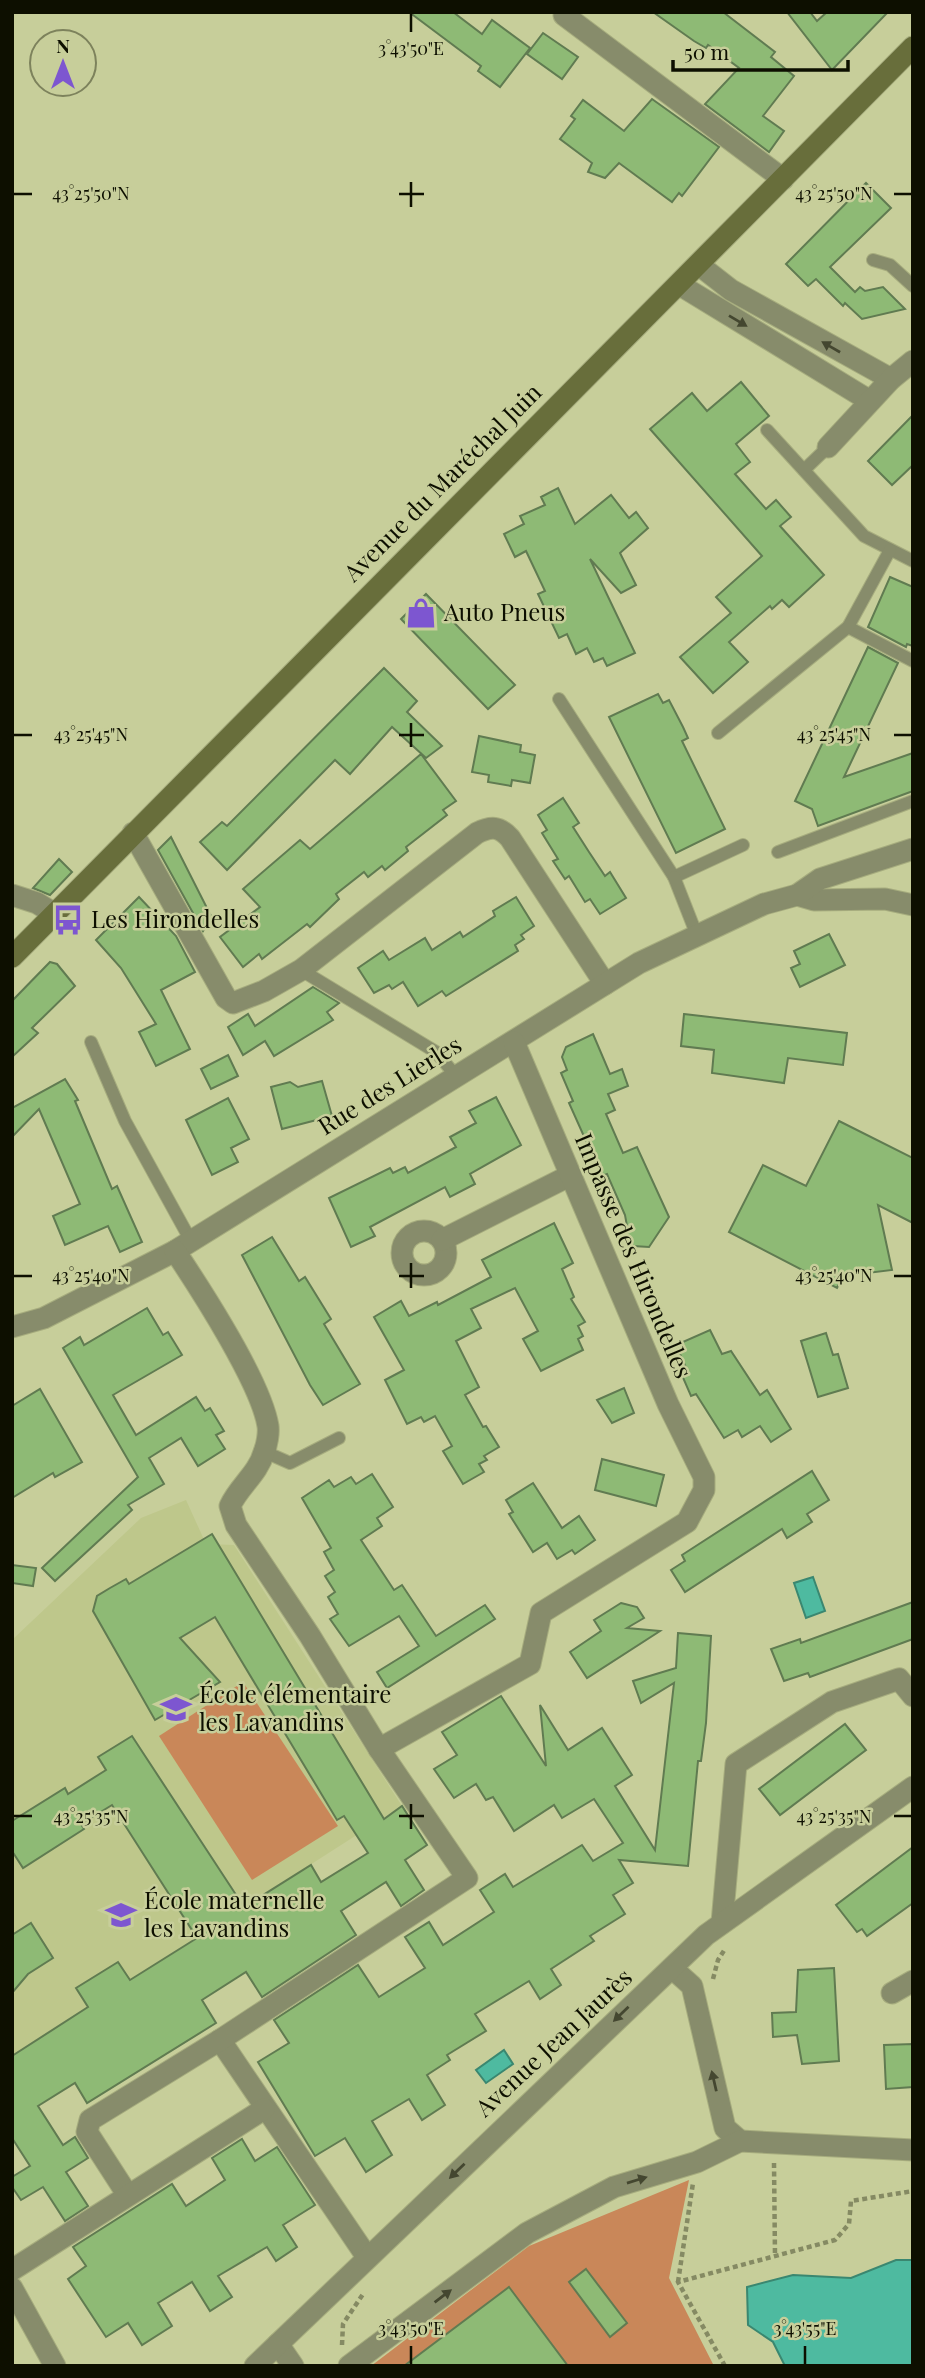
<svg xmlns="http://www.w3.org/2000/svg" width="925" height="2378" font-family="'Playfair Display',serif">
<rect width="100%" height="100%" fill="#c7ce9a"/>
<polygon fill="#bec78b" points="186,1500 206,1544 234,1545 402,1806 12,2056 12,1640 141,1518"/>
<g fill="#c98759">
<polygon points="243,1682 338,1826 252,1880 159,1736"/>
<polygon points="689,2180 669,2278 714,2366 371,2366 529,2246"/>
</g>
<g fill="#4ebaa0" stroke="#3a8770" stroke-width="2">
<polygon points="813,1577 825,1611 806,1618 794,1583"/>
<polygon points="504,2050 513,2064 486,2083 476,2070"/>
<polygon points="896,2260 913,2260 913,2366 785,2366 773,2342 748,2325 747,2287 793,2275 851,2278"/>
</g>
<g fill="#8eba75" stroke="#607b51" stroke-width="2">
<polygon points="409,12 453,12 482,34 492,20 530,48 500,87 478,71 481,66"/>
<polygon points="653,12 723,12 775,52 771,57 794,76 763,116 784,131 769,152 705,104 739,68 708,45 706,48 694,41"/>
<polygon points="787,12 810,12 817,21 827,12 888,12 832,70"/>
<polygon points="543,33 578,57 562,79 527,54"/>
<polygon points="652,99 719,147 682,196 679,193 672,202 619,163 605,178 588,172 592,163 560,139 575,119 571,116 583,100 624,131"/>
<polygon points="866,183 891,208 830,267 855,292 860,287 865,291 883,287 905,309 862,319 845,303 843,306 816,279 808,286 786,264"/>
<polygon points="741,382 769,416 736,444 750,462 735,474 766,509 776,500 791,517 780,526 824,575 789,607 782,600 772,609 770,606 729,642 748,662 713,693 680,657 731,613 716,597 762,556 650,429 692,393 707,411"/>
<polygon points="913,415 913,465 892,485 868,461"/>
<polygon points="558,488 575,524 611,495 629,518 636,512 648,528 620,553 636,585 621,593 590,559 635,653 607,666 603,658 594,662 587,648 576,654 567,634 559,638 538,594 545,591 526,551 515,557 504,534 524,524 520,516 545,505 541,497"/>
<polygon points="890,577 913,587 913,646 907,644 906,647 868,627"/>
<polygon points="426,594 515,685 488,709 401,619"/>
<polygon points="868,647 898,663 844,777 913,753 913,791 818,826 812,809 795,801"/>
<polygon points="384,668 417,701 407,712 442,746 426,758 392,727 350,774 335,760 227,870 200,842 222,822 227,826"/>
<polygon points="658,694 663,703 669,700 683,727 688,738 682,741 725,829 676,853 609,717"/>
<polygon points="479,736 521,745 520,752 535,755 530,783 512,780 511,786 488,782 489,775 472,772"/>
<polygon points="421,754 456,801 443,810 447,815 406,847 408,851 385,870 382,866 368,877 364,872 336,894 339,899 310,927 307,924 262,959 259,954 243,967 220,937 260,907 243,889 300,840 310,849"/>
<polygon points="563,798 579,823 573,827 589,852 605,876 610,872 626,898 600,914 590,899 585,902 569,876 565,879 553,861 558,859 542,833 547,830 538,815"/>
<polygon points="171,837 212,918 203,931 158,850"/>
<polygon points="59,859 72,872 50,895 33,888"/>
<polygon points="139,897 176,936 195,972 161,990 190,1049 156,1066 139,1032 156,1024 121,968 96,940"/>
<polygon points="516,897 534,926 521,935 524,939 515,945 518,951 446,996 442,991 418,1006 403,982 392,989 389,985 374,993 358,968 383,951 389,960 425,938 432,950 460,932 463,937 495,916 493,911"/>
<polygon points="829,934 845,965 800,987 791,968 800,964 794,951"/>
<polygon points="50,962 57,964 75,986 32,1028 38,1033 12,1057 12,1001"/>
<polygon points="313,987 339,1003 327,1012 333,1020 274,1056 265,1041 243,1055 228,1027 248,1014 255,1026"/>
<polygon points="684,1014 847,1033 843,1065 788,1058 784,1083 712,1073 714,1050 681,1046"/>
<polygon points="593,1034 610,1074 622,1069 628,1086 608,1094 615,1110 606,1114 623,1153 637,1147 669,1217 649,1247 633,1246 624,1228 627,1226 625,1215 607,1174 602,1176 591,1152 569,1103 573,1101 561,1073 567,1070 562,1057 566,1047"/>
<polygon points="228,1055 238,1076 211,1089 201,1069"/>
<polygon points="65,1079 78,1100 75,1101 112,1189 117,1186 142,1242 120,1252 108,1226 65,1245 53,1216 80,1204 39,1109 12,1137 12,1108"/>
<polygon points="322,1081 332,1116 282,1129 271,1087 290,1082 298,1087"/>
<polygon points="496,1097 521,1145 470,1174 475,1184 450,1197 445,1187 370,1227 375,1236 351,1247 329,1198 390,1168 393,1173 405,1167 408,1173 456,1147 450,1137 476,1123 469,1111"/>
<polygon points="228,1098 249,1139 231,1148 238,1162 212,1175 186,1120"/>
<polygon points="839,1121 913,1158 913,1223 878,1205 892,1270 843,1276 837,1288 729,1232 763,1165 806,1186"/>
<polygon points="554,1223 573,1263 562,1269 574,1297 571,1299 585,1322 578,1326 583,1336 578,1339 583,1350 541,1371 523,1339 538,1331 515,1288 471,1309 481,1328 456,1341 479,1387 465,1395 483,1427 486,1426 499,1447 484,1456 487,1460 479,1464 484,1472 463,1484 443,1451 452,1446 435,1416 424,1422 421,1417 407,1424 385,1380 404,1370 374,1317 401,1301 409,1316 437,1302 438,1305 491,1277 482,1260"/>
<polygon points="272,1237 299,1281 305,1277 331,1319 324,1324 360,1384 323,1405 310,1385 242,1255"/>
<polygon points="147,1308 163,1335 168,1332 182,1355 113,1395 136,1435 196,1397 205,1411 210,1408 224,1431 216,1435 225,1449 198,1466 181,1438 149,1458 164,1484 128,1505 132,1510 55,1581 42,1568 138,1477 63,1348 80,1337 84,1345"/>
<polygon points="710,1330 722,1354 731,1351 760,1395 767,1390 791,1429 771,1442 760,1426 742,1437 738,1430 724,1438 696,1394 691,1396 681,1373 687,1370 676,1345"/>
<polygon points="826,1333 833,1355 838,1354 848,1388 818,1397 801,1341"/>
<polygon points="624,1388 634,1413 612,1423 597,1400"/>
<polygon points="40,1389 82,1462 55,1477 53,1473 12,1498 12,1406"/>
<polygon points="602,1459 664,1475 656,1506 595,1490"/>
<polygon points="812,1471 829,1500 807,1514 812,1522 787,1538 782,1529 685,1592 671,1570 685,1561 682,1555"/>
<polygon points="372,1474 393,1507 377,1518 382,1526 361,1540 394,1590 402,1585 436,1636 485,1605 495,1619 387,1688 377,1672 419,1646 399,1616 349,1646 330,1619 338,1614 328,1597 335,1592 325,1576 334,1570 324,1552 331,1548 302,1498 329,1480 334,1487 351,1477 356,1484"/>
<polygon points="533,1483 562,1528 579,1516 595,1540 575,1554 572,1550 557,1559 547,1543 533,1552 509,1514 513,1512 506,1500"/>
<polygon points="212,1534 384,1819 402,1806 427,1845 405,1860 424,1890 401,1906 386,1882 341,1911 356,1935 262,1997 246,1972 202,2000 216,2023 87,2103 75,2083 38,2106 63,2145 75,2137 88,2158 66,2172 88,2206 65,2221 43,2187 21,2200 12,2187 12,2177 30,2166 12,2138 12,2056 88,2007 76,1988 118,1962 130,1980 197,1938 112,1805 81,1824 84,1829 23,1868 12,1851 12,1821 65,1788 68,1794 106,1770 98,1757 132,1736 244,1907 311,1865 321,1882 368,1853 344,1816 337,1820 215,1617 180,1638 220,1682 155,1720 93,1611 97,1596 110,1588 126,1579 129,1584"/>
<polygon points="12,1565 36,1568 33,1586 12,1583"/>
<polygon points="913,1602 913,1639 810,1677 808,1673 784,1681 771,1649 800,1639 801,1643"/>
<polygon points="621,1603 637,1607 644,1618 627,1628 660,1631 587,1678 570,1652 601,1631 594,1620"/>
<polygon points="678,1633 711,1636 706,1723 701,1761 698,1761 688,1866 619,1860 633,1883 613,1895 625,1914 590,1936 594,1941 551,1969 561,1985 540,1999 529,1981 475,2014 486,2031 447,2055 450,2060 427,2075 445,2105 422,2120 409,2099 372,2121 392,2155 366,2172 345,2138 315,2156 258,2062 289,2043 274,2020 358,1965 379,1997 425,1968 405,1937 429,1922 443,1945 494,1912 480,1890 505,1874 513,1887 582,1845 593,1861 623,1843 594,1799 562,1818 554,1805 514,1831 493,1797 486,1800 476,1784 454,1798 434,1769 457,1755 442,1732 501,1696 546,1766 540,1705 568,1750 602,1728 632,1775 615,1786 655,1850 674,1683 641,1703 633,1681 676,1668"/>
<polygon points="845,1724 866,1750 780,1815 759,1789"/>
<polygon points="913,1847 913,1903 867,1936 862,1929 857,1932 836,1905"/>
<polygon points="31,1923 53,1958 28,1974 12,1993 12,1935"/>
<polygon points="834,1968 839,2061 802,2064 797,2035 773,2037 772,2013 796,2012 798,1970"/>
<polygon points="913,2044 913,2087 886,2089 884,2045"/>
<polygon points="242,2139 255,2161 277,2147 315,2205 283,2225 297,2247 276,2261 267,2247 218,2276 232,2297 210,2311 192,2282 158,2303 172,2326 142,2345 128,2323 106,2337 68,2279 86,2266 73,2247 172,2184 186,2206 225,2180 212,2158"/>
<polygon points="586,2269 627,2323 610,2337 569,2282"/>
<polygon points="509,2287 568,2366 404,2366"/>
</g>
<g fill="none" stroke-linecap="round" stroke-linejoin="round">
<g stroke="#a6ac7e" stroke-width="14">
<g id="lane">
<polyline points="873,260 890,265 913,286"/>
<polyline points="767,430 864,536 913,561"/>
<polyline points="804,470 828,447"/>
<polyline points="848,627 913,661"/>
<polyline points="559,699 674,877 743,845"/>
<polyline points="718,733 848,627 890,550"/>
<polyline points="778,852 913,801"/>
<polyline points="674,877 696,933"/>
<polyline points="301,970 436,1052 456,1076"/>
<polyline points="91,1042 125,1121 191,1241"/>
<polyline points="265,1452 290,1463 339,1438"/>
</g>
</g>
<g stroke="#a6ac7e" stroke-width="23">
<g id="street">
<polyline points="564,15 783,179"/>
<polyline points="699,265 731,290 891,379"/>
<polyline points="680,285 870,401"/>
<polyline points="828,447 891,379 913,361"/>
<path d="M133,833L226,998L233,1003L264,991L301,970L477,833C491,826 499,826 510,838L605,984"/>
<polyline points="12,895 37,903 53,913"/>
<polyline points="797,895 814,900 885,899 913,905"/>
<circle cx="424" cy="1253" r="22"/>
<polyline points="442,1240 569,1176"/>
<polyline points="12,1327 44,1318 175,1251 639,963 764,904 797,895 820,879 913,849"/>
<polyline points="379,1749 530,1664 541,1613 687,1522 704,1490 704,1477 668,1404 514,1042"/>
<polyline points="722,1923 736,1764 832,1702 899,1679 913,1696"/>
<polyline points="673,1969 692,1986 725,2128 740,2141"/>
<polyline points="892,1993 913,1981"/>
<polyline points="220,2040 367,2257"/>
<path d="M127,2194L87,2132L90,2120L220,2040L467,1878L379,1749L310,1636L236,1525L230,1506C239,1486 258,1474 264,1452C267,1445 269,1433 268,1426C261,1383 201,1290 175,1251"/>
<polyline points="12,2270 264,2109"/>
<polyline points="12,2288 55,2366"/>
<polyline points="278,2344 293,2366"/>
<polyline points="255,2366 706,1935 913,1787"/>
<polyline points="349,2366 527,2233 614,2187 697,2162 740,2141 913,2150"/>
</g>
</g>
<g stroke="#a6ac7e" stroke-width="23">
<polyline id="secondary" points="12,957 913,47"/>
</g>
<g stroke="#858a63" stroke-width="4.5" stroke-dasharray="5 3.5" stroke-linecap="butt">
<polyline points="713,1979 718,1960 725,1949"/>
<polyline points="774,2163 775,2256"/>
<polyline points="678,2282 693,2183"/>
<polyline points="342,2345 343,2324 363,2294"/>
<polyline points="725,2366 678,2282 835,2240 849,2224 851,2201 913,2191"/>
</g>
<use href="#lane" stroke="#878c6b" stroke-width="12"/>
<use href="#street" stroke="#878c6b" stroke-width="21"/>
<use href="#secondary" stroke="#686e3b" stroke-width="21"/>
</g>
<defs><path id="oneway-solid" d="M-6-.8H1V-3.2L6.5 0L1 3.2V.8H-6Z" transform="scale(1.75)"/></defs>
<g fill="#444730">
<use href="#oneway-solid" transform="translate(738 321) rotate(31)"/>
<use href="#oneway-solid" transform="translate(831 347) rotate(-150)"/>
<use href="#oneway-solid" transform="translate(621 2014) rotate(136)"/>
<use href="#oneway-solid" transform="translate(714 2081) rotate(-103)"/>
<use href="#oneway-solid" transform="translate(457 2171) rotate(136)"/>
<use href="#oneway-solid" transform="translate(637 2180) rotate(-17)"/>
<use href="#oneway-solid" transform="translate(443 2296) rotate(-37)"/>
</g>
<path fill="none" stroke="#0d0f00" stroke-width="2.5" d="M411,14V32M411,182V207M14,194H32M399,194H424M894,194H911M411,723V747M14,735H32M399,735H424M894,735H911M411,1263V1288M14,1276H32M399,1276H424M894,1276H911M411,1804V1829M14,1816H32M399,1816H424M894,1816H911M411,2346V2364M805,2346V2364"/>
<defs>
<g id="shop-bare" transform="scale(2.415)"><path d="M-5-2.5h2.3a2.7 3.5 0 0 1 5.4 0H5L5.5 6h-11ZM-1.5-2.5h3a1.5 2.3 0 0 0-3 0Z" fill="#7d56d0" stroke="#c7ce9a" stroke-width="2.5" paint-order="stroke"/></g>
<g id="bus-bare" transform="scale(2.415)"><path d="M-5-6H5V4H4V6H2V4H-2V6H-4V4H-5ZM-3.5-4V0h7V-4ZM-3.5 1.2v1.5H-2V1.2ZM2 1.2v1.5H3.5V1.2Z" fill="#7d56d0" stroke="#c7ce9a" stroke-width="2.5" paint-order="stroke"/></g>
<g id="school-bare" transform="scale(2.415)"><path d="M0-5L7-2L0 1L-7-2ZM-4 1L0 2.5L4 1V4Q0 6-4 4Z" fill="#7d56d0" stroke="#c7ce9a" stroke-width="2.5" paint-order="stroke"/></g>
</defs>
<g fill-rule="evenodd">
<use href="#shop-bare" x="421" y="613"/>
<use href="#bus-bare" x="68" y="920"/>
<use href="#school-bare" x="176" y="1709"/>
<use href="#school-bare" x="121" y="1915"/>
</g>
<g text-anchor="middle" stroke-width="5" stroke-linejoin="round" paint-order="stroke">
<g font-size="24" fill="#0d0f00" stroke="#c7ce9a">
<text transform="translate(443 483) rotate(-45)" y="8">Avenue du Maréchal Juin</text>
<text transform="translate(390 1086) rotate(-32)" y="8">Rue des Lierles</text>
<text transform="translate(633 1256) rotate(67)" y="8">Impasse des Hirondelles</text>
<text transform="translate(554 2043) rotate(-43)" y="8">Avenue Jean Jaurès</text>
</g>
<g font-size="24" fill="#0d0f00" stroke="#c7ce9a" text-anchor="start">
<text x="444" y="621">Auto Pneus</text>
<text x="91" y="928">Les Hirondelles</text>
<text x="199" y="1703">École élémentaire<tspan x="199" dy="28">les Lavandins</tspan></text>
<text x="144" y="1909">École maternelle<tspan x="144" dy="28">les Lavandins</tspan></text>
</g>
</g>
<g font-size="18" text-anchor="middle" fill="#0d0f00" stroke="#c7ce9a" stroke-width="5" stroke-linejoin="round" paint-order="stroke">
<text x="411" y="55">3°43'50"E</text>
<text x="91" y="200">43°25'50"N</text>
<text x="834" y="200">43°25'50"N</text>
<text x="91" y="741">43°25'45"N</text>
<text x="834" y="741">43°25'45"N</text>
<text x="91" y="1282">43°25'40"N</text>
<text x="834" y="1282">43°25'40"N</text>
<text x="91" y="1823">43°25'35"N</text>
<text x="834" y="1823">43°25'35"N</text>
<text x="411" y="2335">3°43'50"E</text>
<text x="805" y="2335">3°43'55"E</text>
</g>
<rect width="925" height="2378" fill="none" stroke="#0d0f00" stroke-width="28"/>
<g transform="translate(63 63)"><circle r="33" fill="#c7ce9a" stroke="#7d825c" stroke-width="2"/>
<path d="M0-5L12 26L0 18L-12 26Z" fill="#7d56d0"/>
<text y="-10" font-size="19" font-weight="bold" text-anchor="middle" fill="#0d0f00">N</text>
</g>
<path d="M673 60v10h175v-10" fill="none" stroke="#0d0f00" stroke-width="3.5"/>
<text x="684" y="60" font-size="21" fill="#0d0f00" stroke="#c7ce9a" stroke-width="5" paint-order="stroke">50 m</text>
</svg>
